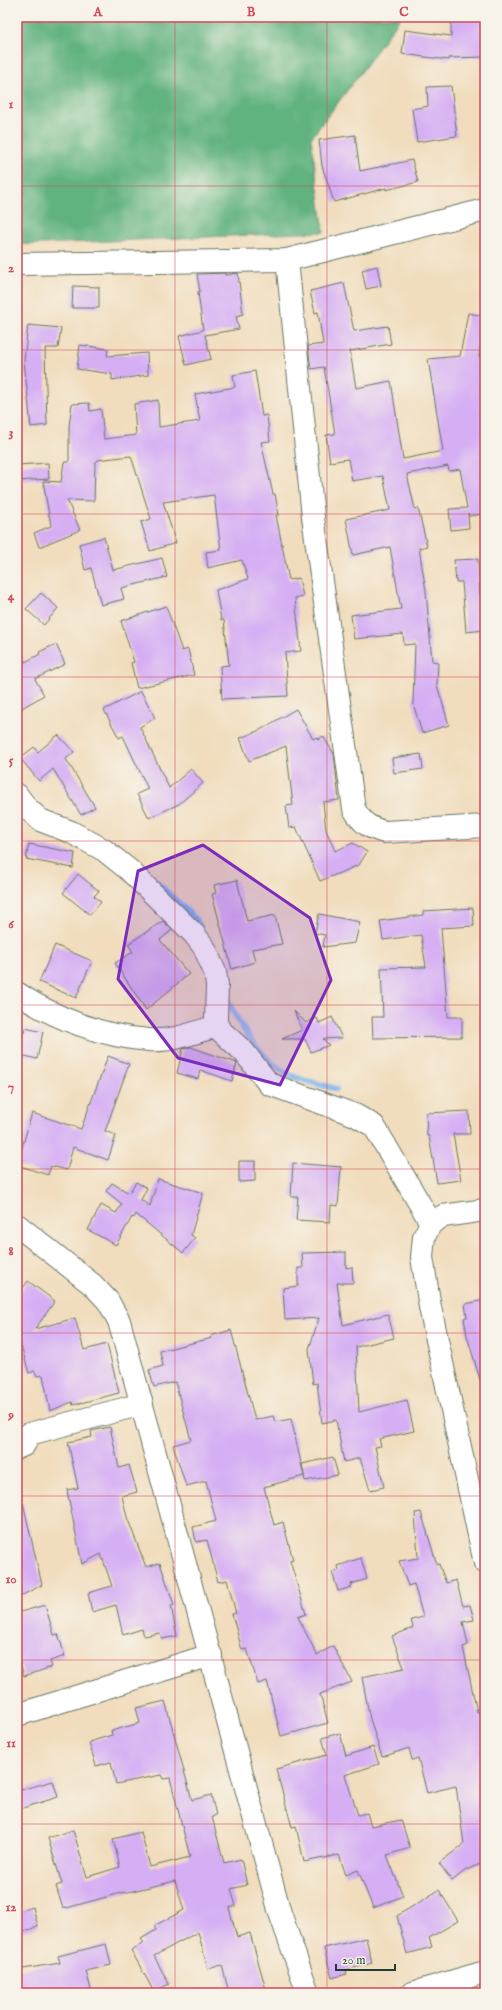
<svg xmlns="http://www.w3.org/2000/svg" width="502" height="2010" font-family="'IM FELL English',serif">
<rect width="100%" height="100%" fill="#f7f3e8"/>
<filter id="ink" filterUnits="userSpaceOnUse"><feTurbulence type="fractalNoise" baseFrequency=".025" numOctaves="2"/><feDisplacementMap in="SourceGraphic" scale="8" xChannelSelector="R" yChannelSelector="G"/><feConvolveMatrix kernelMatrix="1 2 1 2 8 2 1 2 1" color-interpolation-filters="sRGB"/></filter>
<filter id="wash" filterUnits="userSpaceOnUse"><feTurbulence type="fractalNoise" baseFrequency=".012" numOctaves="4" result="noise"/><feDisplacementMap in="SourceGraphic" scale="16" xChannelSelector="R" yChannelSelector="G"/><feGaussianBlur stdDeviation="0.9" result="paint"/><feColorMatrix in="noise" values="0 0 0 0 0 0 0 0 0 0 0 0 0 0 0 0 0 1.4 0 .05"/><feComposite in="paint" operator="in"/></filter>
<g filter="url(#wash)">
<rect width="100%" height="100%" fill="#f1ddbd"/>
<polygon fill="#60b27f" stroke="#40785a" points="17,17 401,17 362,71 311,138 324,232 17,245"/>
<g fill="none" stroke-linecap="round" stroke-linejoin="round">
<g stroke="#7fb6ee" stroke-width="6">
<polyline points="152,878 195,919 200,927"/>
<path d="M225,994C238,1024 257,1055 286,1073C298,1080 322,1084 336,1089"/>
</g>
</g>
<g id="blocks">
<g fill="#d5aef4">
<polygon points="451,17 485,17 485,57 449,58 449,60 402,54 405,30 451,36"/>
<polygon points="451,86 457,136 417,142 412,109 428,106 427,87"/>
<polygon points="355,135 360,171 412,160 418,182 386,190 386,188 334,202 322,166 319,140"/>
<polygon points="377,266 381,286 366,289 362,270"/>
<polygon points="225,273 225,275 238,273 243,314 236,316 239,329 205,335 211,359 186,365 179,336 203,330 198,292 200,292 197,274"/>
<polygon points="344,283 354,331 388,326 391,344 350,351 356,388 391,381 403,459 443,451 428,359 460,356 468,313 485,316 479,357 485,356 485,514 469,516 468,513 469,528 451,530 449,509 467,508 460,469 449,471 448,466 407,474 415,509 418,508 427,546 419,548 426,591 432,661 438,662 437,685 449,725 422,733 413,703 415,644 404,645 403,634 354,639 351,615 401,609 390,547 353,555 346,519 390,510 383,476 352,481 348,459 330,462 326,435 335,434 324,367 311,369 308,346 323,344 318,312 315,313 310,291"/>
<polygon points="73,286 99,287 99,308 72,308"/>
<polygon points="28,325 61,328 58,348 45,348 47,425 31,427 24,361"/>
<polygon points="80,345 108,349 107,356 147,353 148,375 112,380 112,374 77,369"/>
<polygon points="255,371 262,416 267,415 270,441 261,442 273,494 275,494 279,515 276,515 289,580 299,578 303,596 295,598 301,651 285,653 288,696 222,699 220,666 229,665 224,620 221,620 216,590 248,579 242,560 208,568 206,552 221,550 214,495 163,502 176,543 150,551 141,522 151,519 131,456 97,460 95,462 94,501 67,500 80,530 39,547 34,533 51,526 43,481 61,482 64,462 69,462 69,426 72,404 89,403 90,411 101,409 104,439 136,435 134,404 158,400 159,427 200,421 195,394 235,387 233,375"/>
<polygon points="48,463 49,479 17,481 17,465"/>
<polygon points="104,537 113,570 162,558 167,577 121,588 124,599 101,605 91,568 85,570 79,544"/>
<polygon points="478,559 480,595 485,595 485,630 466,632 462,582 456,582 454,560"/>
<polygon points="41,593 58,608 44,625 26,609"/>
<polygon points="166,606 182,651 188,649 194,675 137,688 131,663 134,662 121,621"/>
<polygon points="56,644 65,664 35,679 44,695 17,711 17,649 25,662 40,654 39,652"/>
<polygon points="141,691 155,718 140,727 169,788 191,769 203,783 179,804 149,818 137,794 148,789 123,736 119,738 104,710"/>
<polygon points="296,709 313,739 317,737 318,740 323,736 334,754 339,800 323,802 326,830 335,851 353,843 367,852 359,865 320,881 296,827 289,828 286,806 293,805 286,746 249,761 240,738 260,730"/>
<polygon points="58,735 74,752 66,759 95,807 81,815 53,769 39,781 20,758 34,747 38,752"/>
<polygon points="421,754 423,769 394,773 392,758"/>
<polygon points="29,844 75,853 73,868 26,859"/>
<polygon points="78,874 99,891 94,896 101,902 90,915 63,893"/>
<polygon points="237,880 247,921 275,915 282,944 252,949 255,962 232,969 212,894 216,893 214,885"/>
<polygon points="473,908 474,926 441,928 448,1017 462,1017 462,1037 373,1038 372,1017 383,1017 381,968 426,967 421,935 383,940 380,921 423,915 423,911"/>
<polygon points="319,914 360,922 355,943 323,947 325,935 315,933"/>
<polygon points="163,921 172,930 160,940 189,974 146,1010 115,963 133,952 128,944"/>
<polygon points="55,945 92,961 76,998 39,982"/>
<polygon points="294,1011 306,1023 317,1018 319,1023 332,1017 342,1038 323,1039 329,1045 311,1052 305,1039 282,1039 302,1030"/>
<polygon points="25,1028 43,1032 37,1059 17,1054 17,1031 24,1033"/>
<polygon points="191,1047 237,1063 232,1081 200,1070 198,1079 177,1073 183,1049"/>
<polygon points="108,1056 129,1064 105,1131 116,1135 108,1160 73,1147 67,1170 51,1166 48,1175 17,1165 32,1113 81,1129"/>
<polygon points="469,1111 470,1134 453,1134 461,1180 437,1183 429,1136 427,1136 426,1113"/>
<polygon points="239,1161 255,1161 255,1181 239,1182"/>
<polygon points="293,1163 341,1167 338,1206 331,1205 330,1222 296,1220 298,1197 291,1197"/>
<polygon points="158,1179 203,1193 191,1235 195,1238 183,1253 136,1214 134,1218 132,1217 116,1245 88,1230 101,1205 116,1213 122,1204 106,1191 112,1183 129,1193 136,1182 147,1188 141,1200 150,1206"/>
<polygon points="346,1252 346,1268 352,1267 353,1283 337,1283 343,1325 388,1314 394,1338 356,1347 359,1412 407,1400 414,1431 379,1439 381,1446 375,1447 384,1487 370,1490 360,1458 344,1462 336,1420 322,1423 317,1383 313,1384 309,1349 319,1318 285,1320 283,1288 298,1286 298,1268 303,1268 302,1253"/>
<polygon points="28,1281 55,1301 35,1329 75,1318 84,1350 107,1344 119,1393 73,1405 72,1402 50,1411 43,1375 37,1376 35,1371 29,1373 17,1332 17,1296"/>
<polygon points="485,1300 485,1382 481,1383 467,1336 464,1318 467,1317 465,1304"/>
<polygon points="231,1330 255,1420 273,1416 275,1422 291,1419 304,1476 264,1487 274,1525 283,1522 293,1560 290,1561 306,1614 298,1617 317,1655 333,1646 352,1682 320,1694 328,1723 281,1736 267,1681 258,1684 247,1649 242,1650 232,1614 236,1613 227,1580 218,1582 207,1540 196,1542 193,1527 216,1521 206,1481 186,1486 173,1445 191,1440 175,1382 154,1387 149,1370 163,1366 160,1351 212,1338 211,1336"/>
<polygon points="110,1427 119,1468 129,1465 137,1492 122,1496 127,1517 146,1567 160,1563 174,1605 171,1606 177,1636 162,1639 160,1633 144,1636 142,1629 123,1635 116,1605 92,1612 88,1593 112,1586 101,1554 82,1564 67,1490 78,1488 68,1442 92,1437 91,1431"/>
<polygon points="333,1457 338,1475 305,1481 302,1464"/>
<polygon points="23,1503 42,1585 17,1598 17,1504"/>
<polygon points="421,1512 437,1565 439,1564 446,1583 456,1580 463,1606 470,1605 474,1620 463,1622 468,1645 463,1647 477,1712 485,1711 485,1862 466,1870 452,1881 439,1863 464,1844 456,1786 427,1793 418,1758 412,1760 409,1748 382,1757 370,1719 362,1677 404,1668 392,1636 413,1628 411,1620 423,1617 414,1584 408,1586 399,1561 418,1558 415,1513"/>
<polygon points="361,1558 367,1579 351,1584 352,1587 338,1591 332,1572 339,1570 338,1566"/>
<polygon points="45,1605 54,1635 58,1634 65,1656 50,1661 52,1667 24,1676 17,1653 17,1613"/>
<polygon points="165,1701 192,1800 211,1795 216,1815 212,1817 224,1863 241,1859 247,1885 231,1889 236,1906 229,1908 237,1937 250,1933 267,1993 229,1993 222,1965 208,1969 198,1932 154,1956 169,1984 154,1992 131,1950 144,1943 141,1939 156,1930 154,1926 184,1910 175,1881 124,1893 124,1892 63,1909 56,1886 62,1884 48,1838 73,1830 87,1877 120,1867 113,1839 141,1832 150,1867 190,1857 170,1778 163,1779 161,1775 116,1784 111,1762 96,1766 89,1742 112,1735 111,1731 140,1723 136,1708"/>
<polygon points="340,1733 346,1756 373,1747 379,1764 345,1775 358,1815 367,1813 371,1826 401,1820 410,1848 387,1855 403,1896 373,1908 358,1870 346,1875 339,1855 304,1862 296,1826 292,1827 276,1769 327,1755 322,1738"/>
<polygon points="53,1781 58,1797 17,1810 17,1791"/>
<polygon points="439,1890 458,1921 429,1938 432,1947 407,1954 397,1916"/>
<polygon points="33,1907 38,1927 17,1933 17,1912"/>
<polygon points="366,1938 372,1963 346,1970 347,1974 332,1978 324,1948"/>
<polygon points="106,1944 111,1965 86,1971 92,1993 17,1993 17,1970 60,1963 58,1956"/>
</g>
</g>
</g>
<g filter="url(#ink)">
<use href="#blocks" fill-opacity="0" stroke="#687564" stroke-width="1"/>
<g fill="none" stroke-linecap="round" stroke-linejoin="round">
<g stroke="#687564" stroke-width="24">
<g id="street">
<path d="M287,260L313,517L354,809C362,823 369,828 385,832L485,826"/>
<polyline points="17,264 287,260 485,210"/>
<polyline points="17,795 27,808 40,820 71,832 104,850 129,870 194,934 204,947 215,972 217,985 216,1019 217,1026 222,1032 244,1052 269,1084 355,1115 374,1126 431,1223"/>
<path d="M17,993C54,1018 104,1037 149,1040C172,1042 196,1032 217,1026"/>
<polyline points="485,1210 443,1216 431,1223 424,1237 422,1257 430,1307 485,1563"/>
<polyline points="17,1225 93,1285 108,1301 119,1321 280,1913 308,1993"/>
<polyline points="17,1448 24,1445 29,1434 142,1404"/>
<polyline points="17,1715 211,1655"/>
<polyline points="412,1993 485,1972"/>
</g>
</g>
<use href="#street" stroke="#fff" stroke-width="22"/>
</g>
</g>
<path fill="#7b2cbf" fill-opacity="0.2" stroke="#7b2cbf" stroke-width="3" stroke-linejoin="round" d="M203,845L310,918L331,980L280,1085L178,1058L118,979L138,871Z"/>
<path fill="none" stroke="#d1495b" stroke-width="1" stroke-opacity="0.55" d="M175,17V1993M327,17V1993M17,186H485M17,350H485M17,514H485M17,677H485M17,841H485M17,1005H485M17,1169H485M17,1333H485M17,1496H485M17,1660H485M17,1824H485"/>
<rect width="502" height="2010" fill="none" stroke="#f7f3e8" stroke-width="44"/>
<path d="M336 1964v6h59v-6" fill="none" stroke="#1f3d34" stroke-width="2"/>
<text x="342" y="1964" font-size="12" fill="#1f3d34" stroke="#f7f3e8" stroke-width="3" paint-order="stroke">20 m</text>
<rect x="22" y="22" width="458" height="1966" fill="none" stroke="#d1495b" stroke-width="1.5"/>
<g font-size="13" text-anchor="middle" font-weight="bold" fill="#d1495b">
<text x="98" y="16">A</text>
<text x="251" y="16">B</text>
<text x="404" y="16">C</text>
<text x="11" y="108">1</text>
<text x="11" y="272">2</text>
<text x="11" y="436">3</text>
<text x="11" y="600">4</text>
<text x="11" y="764">5</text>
<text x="11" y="928">6</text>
<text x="11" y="1091">7</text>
<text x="11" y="1255">8</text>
<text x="11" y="1419">9</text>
<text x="11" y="1583">10</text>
<text x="11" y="1747">11</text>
<text x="11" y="1911">12</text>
</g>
</svg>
